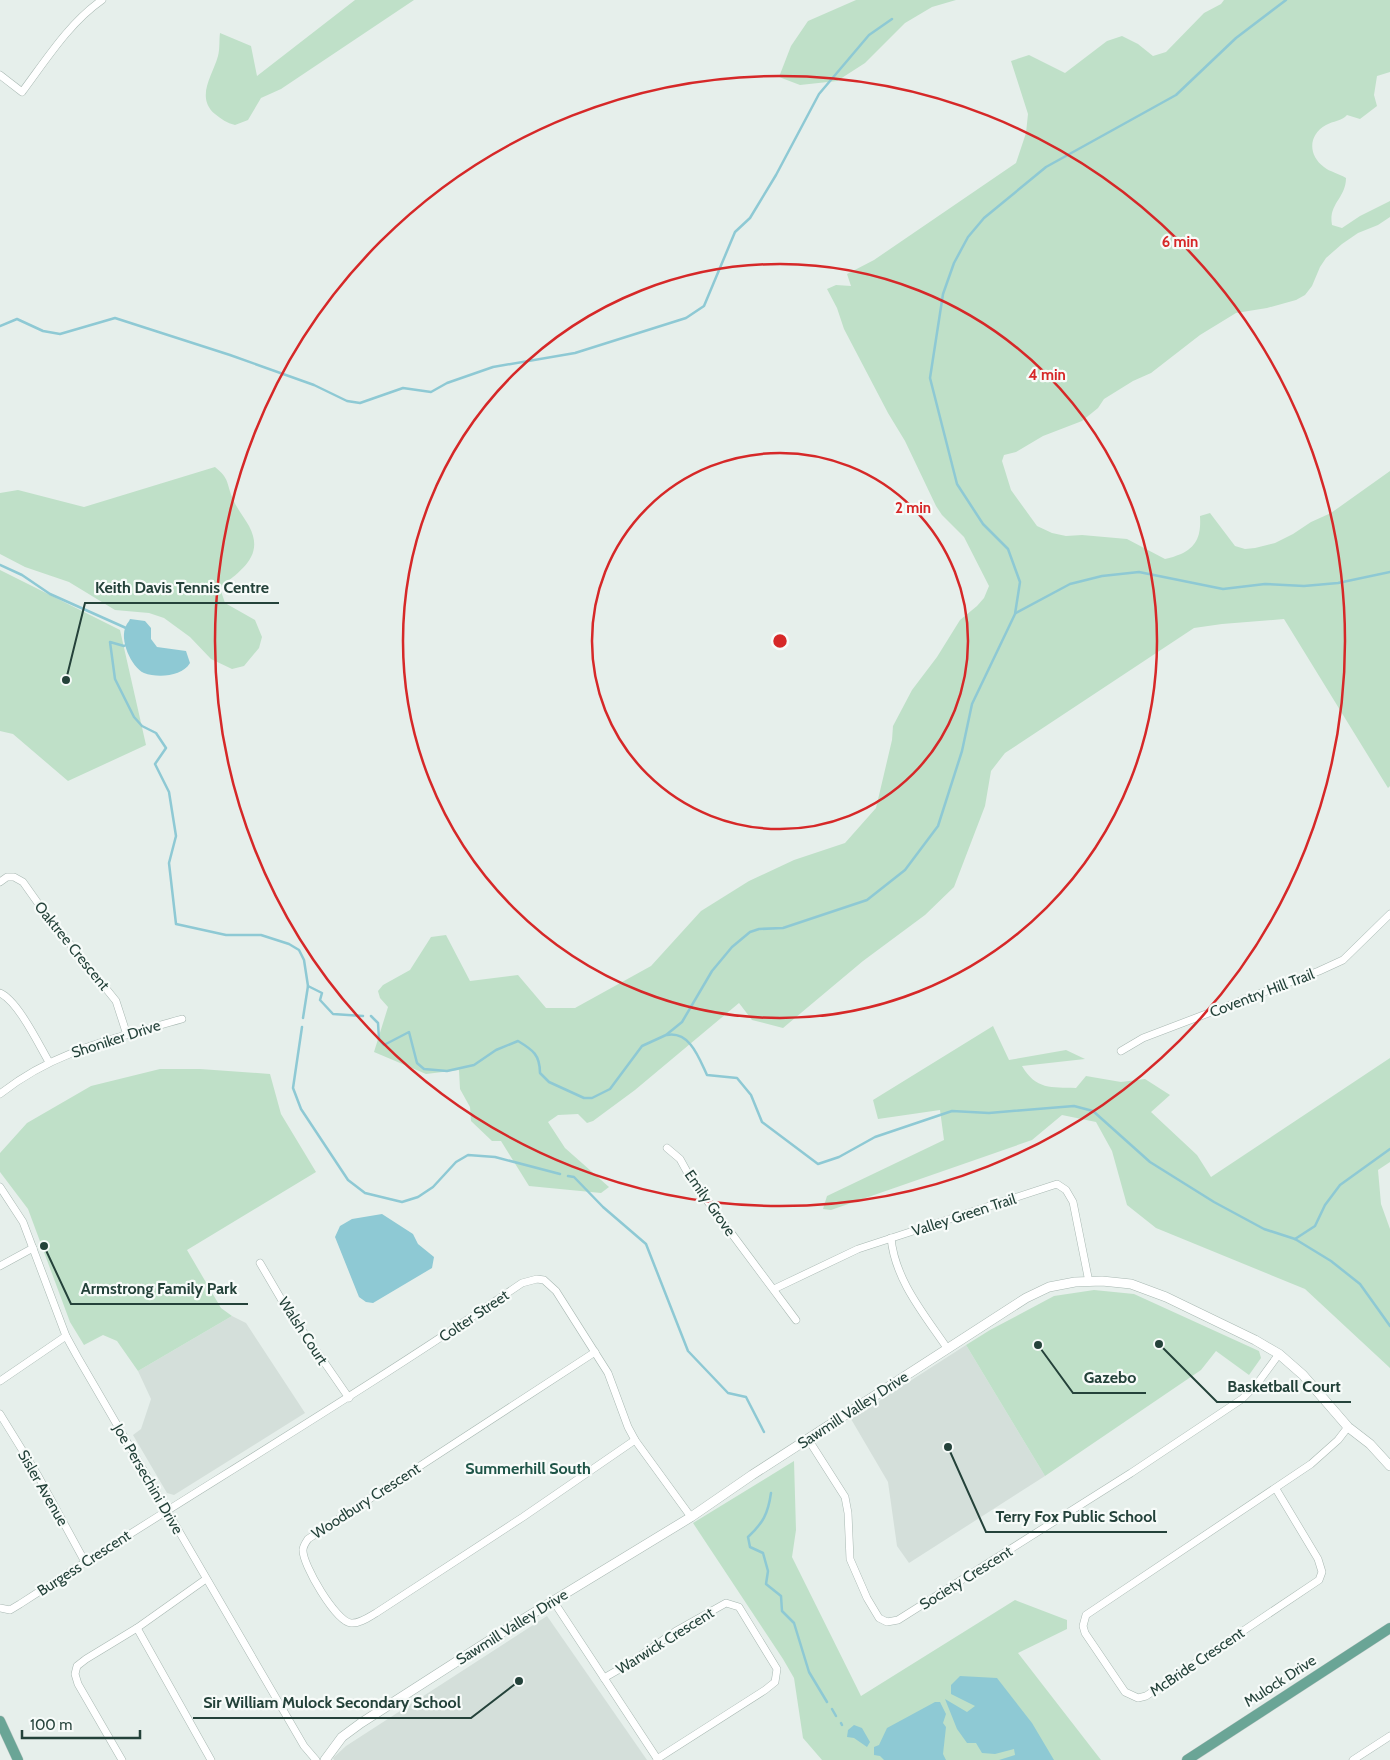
<svg xmlns="http://www.w3.org/2000/svg" width="1390" height="1760" font-family="Cabin,sans-serif">
<rect width="100%" height="100%" fill="#e6efeb"/>
<g fill="#d4dfda">
<polygon points="232,1316 246,1323 305,1413 174,1495 167,1493 133,1435 141,1429 151,1399 138,1371"/>
<polygon points="966,1345 1045,1476 909,1563 897,1546 888,1482 851,1419"/>
<polygon points="547,1616 647,1760 334,1760 333,1758 346,1746"/>
</g>
<g fill="#bfe0c8">
<path d="M355,0H414L281,89L261,98L248,120L235,125C227,123 221,119 215,114C195,97 213,75 218,56C220,49 219,40 220,33L251,46L257,76Z"/>
<polygon points="856,0 956,0 932,7 905,23 865,63 837,81 800,85 779,77 791,46 808,21"/>
<path d="M1224,0H1390V72L1377,76L1374,95L1377,106L1360,119L1347,115C1342,121 1333,121 1326,125C1308,135 1308,155 1324,167C1330,172 1338,173 1346,178C1346,198 1328,204 1332,225L1342,228L1360,216L1390,201V217L1378,225L1358,233L1342,244L1326,258L1320,267L1312,286L1305,295L1296,300L1267,308L1236,313L1200,335L1151,373L1133,381L1104,399L1098,408L1082,421L1043,436L1016,452L1004,455L1002,461L1011,490L1037,526L1052,533L1066,536L1082,535L1127,539L1165,559C1171,558 1175,556 1181,554C1198,546 1201,534 1200,516L1210,513L1235,546L1245,549L1255,548L1275,543L1293,534L1311,522L1331,513L1390,471V786L1388,788L1284,619L1222,624L1194,628L1005,753L991,771L985,806L954,887L925,915L863,961L783,1028L752,1020L739,1003L635,1090L593,1121L587,1123L578,1114L558,1115L548,1122L565,1148L609,1187L601,1193L529,1186L501,1141H492L471,1121L470,1107L460,1089L459,1070L426,1074L374,1052L388,1007L380,998L378,991L383,985L410,970L431,937L446,935L470,981L518,975L546,1008H575L651,966L701,911L749,881L794,860L845,843L876,808L892,740L893,726L912,690L937,657L960,620L977,606L984,598L989,586L964,537L942,515L936,506L905,441L888,413L844,329L837,308L827,289L836,285L851,286L847,274L874,260L1016,163L1026,133L1028,114L1011,61L1029,55L1065,73L1107,41L1122,36L1138,44L1153,56L1166,52L1204,13L1221,4Z"/>
<path d="M215,467C230,479 226,483 233,499C237,509 244,517 249,526C265,556 241,570 220,588L225,603L255,620L262,637L259,648L244,666L232,669L211,659L190,637L164,618L149,613L115,610L69,582L25,567L0,554V493L18,490L84,507Z"/>
<polygon points="0,570 120,630 146,745 68,781 13,734 0,731"/>
<path d="M993,1026L1009,1060L1066,1050L1085,1059L1022,1066C1036,1090 1051,1087 1076,1088L1086,1076L1121,1082L1145,1079L1170,1095L1151,1112L1197,1155L1211,1177L1390,1058V1162L1378,1170L1381,1204L1390,1229V1368L1305,1289L1156,1228L1127,1205L1112,1151L1096,1122L1062,1115L1032,1140L831,1210L823,1209L827,1196L944,1140L940,1110L878,1119L873,1100Z"/>
<polygon points="160,1069 200,1069 270,1074 281,1114 316,1172 187,1250 221,1308 232,1316 138,1371 117,1341 103,1335 84,1345 70,1322 28,1209 0,1172 0,1153 27,1123 91,1086"/>
<polygon points="1094,1290 1134,1294 1259,1351 1261,1358 1249,1375 1216,1351 1201,1370 1045,1476 966,1345 990,1330 1054,1296"/>
<polygon points="794,1461 796,1530 792,1557 861,1696 1015,1600 1067,1620 1067,1629 1018,1653 1101,1760 822,1760 803,1738 794,1678 783,1659 693,1523"/>
</g>
<g fill="#8ec9d4">
<path d="M130,619L145,621L151,628V639L157,647L186,651L190,663C182,677 157,678 144,673C131,667 119,639 126,626C127,623 129,622 130,619Z"/>
<polygon points="382,1214 413,1234 418,1244 434,1257 432,1268 373,1303 366,1302 359,1297 335,1237 340,1226 352,1219"/>
<polygon points="960,1676 997,1678 1032,1723 1054,1760 999,1760 1015,1755 1014,1749 995,1754 982,1753 976,1743 967,1743 957,1729 945,1699 967,1712 975,1706 951,1694 951,1685"/>
<polygon points="935,1702 940,1702 946,1714 943,1723 946,1727 943,1754 946,1760 884,1760 880,1756 874,1755 874,1747 879,1745 887,1728"/>
<polygon points="854,1725 862,1728 870,1742 867,1747 854,1738 847,1737 848,1730"/>
</g>
<g fill="none" stroke-linecap="round" stroke-linejoin="round">
<g stroke="#8ec9d4" stroke-width="2.5">
<polyline points="0,326 17,319 43,331 60,334 115,318 230,355 314,385 347,401 360,403 403,388 431,392 447,383 493,367 575,353 686,318 704,306 735,232 750,218 776,175 819,94 869,35 892,19"/>
<polyline points="0,565 22,575 50,594 126,628"/>
<polyline points="1016,613 1070,584 1102,576 1139,572 1223,589 1265,584 1304,586 1338,583 1390,572"/>
<polyline points="126,645 124,646 110,642 115,679 134,717 142,726 156,733 166,748 155,764 169,792 176,836 169,863 176,924 226,935 261,935 289,944 299,950 304,960 308,986 303,1018"/>
<polyline points="308,986 322,993 320,1000 333,1014 363,1016"/>
<path d="M371,1016L378,1023L379,1039L384,1045L409,1032L417,1063L424,1069L447,1071L474,1065L496,1050L518,1041C533,1050 540,1055 540,1073L549,1082L584,1098H592L610,1089L642,1046L666,1035L682,1022L712,971L732,947L750,932L759,929L783,928L867,900L905,870L938,826L962,751L972,704L1015,614L1020,582L1008,549L983,524L957,484L930,378L943,294L954,263L968,237L984,218L1046,167L1176,95L1236,38L1286,0"/>
<polyline points="302,1027 293,1088 301,1109 348,1180 365,1193 402,1202 418,1197 433,1187 456,1162 468,1155 495,1157 560,1174"/>
<path d="M667,1035C690,1031 699,1058 707,1075L737,1078L751,1095L762,1122L818,1164L839,1157L875,1137L952,1111L989,1113L1074,1106L1093,1111L1150,1162L1214,1202L1264,1229L1295,1239L1331,1261L1360,1284L1390,1326"/>
<polyline points="568,1176 574,1177 603,1207 646,1244 688,1351 728,1393 746,1397 764,1432"/>
<polyline points="1295,1239 1315,1226 1325,1205 1340,1185 1390,1149"/>
<path d="M771,1493C768,1514 763,1523 748,1537L750,1547L763,1553L768,1571L766,1584L781,1596L782,1611L794,1623L809,1672L827,1702"/>
<polyline points="832,1709 836,1716"/>
<polyline points="841,1723 842,1725"/>
</g>
<g stroke="#a8b8b2" stroke-width="8">
<g id="minor">
<path d="M0,75L22,92C46,60 69,23 102,0"/>
<polyline points="0,882 7,877 14,877 23,882 45,913 116,1001 127,1035"/>
<path d="M0,993C18,1001 39,1045 49,1062"/>
<polyline points="1121,1051 1143,1038 1319,971 1343,960 1390,914"/>
<path d="M0,1094C55,1050 117,1038 182,1019"/>
<polyline points="667,1148 680,1159 691,1179 796,1320"/>
<polyline points="0,1187 23,1222 66,1336 77,1356 304,1746 316,1760"/>
<path d="M891,1238C895,1280 924,1314 947,1348"/>
<polyline points="260,1263 284,1304 349,1398"/>
<polyline points="0,1266 33,1248"/>
<polyline points="774,1289 858,1249 1057,1184 1066,1190 1073,1202 1089,1282"/>
<path d="M595,1352L308,1539C306,1542 303,1546 303,1550C302,1564 336,1622 351,1623C359,1624 369,1617 376,1613L523,1517L635,1440"/>
<polyline points="0,1381 66,1336"/>
<polyline points="0,1414 37,1474 85,1562"/>
<polyline points="808,1439 845,1497 848,1513 850,1559 867,1598 879,1618 887,1622 898,1620 1131,1473 1242,1399 1257,1384 1279,1354"/>
<polyline points="1276,1489 1318,1559 1322,1572 1319,1580 1146,1696 1138,1698 1125,1692 1085,1633 1083,1626 1086,1615 1311,1464 1338,1440 1348,1427"/>
<polyline points="554,1602 658,1760"/>
<path d="M0,1608L10,1610L20,1604C187,1496 358,1395 522,1283L537,1279L544,1280L556,1291L608,1373L628,1427L635,1440L691,1517"/>
<polyline points="137,1628 211,1760"/>
<polyline points="604,1678 630,1663 676,1631 726,1603 739,1607 777,1669 775,1682 765,1690 657,1759"/>
<polyline points="122,1760 78,1684 75,1674 77,1666 86,1659 137,1628 206,1579"/>
<polyline points="1353,1760 1390,1736"/>
</g>
</g>
<g stroke="#a8b8b2" stroke-width="10">
<polyline id="tertiary" points="325,1760 342,1737 361,1723 512,1626 691,1517 752,1475 1026,1298 1049,1287 1075,1282 1102,1281 1131,1284 1166,1297 1255,1340 1279,1354 1303,1375 1348,1427 1370,1444 1390,1466"/>
</g>
<g stroke="#c2cac8" stroke-width="11">
<g id="primary">
<polyline points="0,1721 18,1760"/>
<polyline points="1187,1760 1390,1628"/>
</g>
</g>
<use href="#minor" stroke="#fff" stroke-width="7"/>
<use href="#tertiary" stroke="#fff" stroke-width="9"/>
<use href="#primary" stroke="#6aa596" stroke-width="10"/>
</g>
<g fill="none" stroke="#d62828" stroke-width="2.5">
<circle cx="780" cy="641" r="188"/>
<circle cx="780" cy="641" r="377"/>
<circle cx="780" cy="641" r="565"/>
</g>
<g text-anchor="middle" stroke-width="4.5" stroke-linejoin="round" paint-order="stroke">
<g font-size="15" fill="#24423a" stroke="#f7fbf9">
<text transform="translate(72 946) rotate(51)" y="5">Oaktree Crescent</text>
<text transform="translate(1262 993) rotate(-21)" y="5">Coventry Hill Trail</text>
<text transform="translate(116 1039) rotate(-18)" y="5">Shoniker Drive</text>
<text transform="translate(710 1203) rotate(55)" y="5">Emily Grove</text>
<text transform="translate(964 1215) rotate(-18)" y="5">Valley Green Trail</text>
<text transform="translate(474 1316) rotate(-34)" y="5">Colter Street</text>
<text transform="translate(303 1331) rotate(57)" y="5">Walsh Court</text>
<text transform="translate(853 1410) rotate(-33)" y="5">Sawmill Valley Drive</text>
<text transform="translate(148 1479) rotate(60)" y="5">Joe Persechini Drive</text>
<text transform="translate(43 1488) rotate(60)" y="5">Sisler Avenue</text>
<text transform="translate(366 1501) rotate(-33)" y="5">Woodbury Crescent</text>
<text transform="translate(84 1563) rotate(-33)" y="5">Burgess Crescent</text>
<text transform="translate(966 1578) rotate(-32)" y="5">Society Crescent</text>
<text transform="translate(512 1627) rotate(-32)" y="5">Sawmill Valley Drive</text>
<text transform="translate(665 1641) rotate(-32)" y="5">Warwick Crescent</text>
<text transform="translate(1197 1662) rotate(-34)" y="5">McBride Crescent</text>
<text transform="translate(1280 1681) rotate(-33)" y="5">Mulock Drive</text>
</g>
<g font-size="16" font-weight="bold" fill="#1f5548" stroke="#f7fbf9">
<text x="528" y="1474">Summerhill South</text>
</g>
</g>
<circle cx="780" cy="641" r="8" fill="#d62828" stroke="#f7fbf9" stroke-width="2.5"/>
<g font-size="15" text-anchor="middle" font-weight="bold" fill="#d62828" stroke="#f7fbf9" stroke-width="4.5" stroke-linejoin="round" paint-order="stroke">
<text x="1180" y="247">6 min</text>
<text x="1047" y="380">4 min</text>
<text x="913" y="513">2 min</text>
</g>
<path fill="none" stroke="#24423a" stroke-width="2" d="M66 680L85 603H279M44 1246L71 1304H248M1038 1345L1073 1393H1146M1159 1344L1217 1402H1351M948 1447L986 1532H1167M519 1681L471 1718H193"/>
<g fill="#24423a" stroke="#f7fbf9" stroke-width="2">
<circle cx="66" cy="680" r="5"/>
<circle cx="44" cy="1246" r="5"/>
<circle cx="1038" cy="1345" r="5"/>
<circle cx="1159" cy="1344" r="5"/>
<circle cx="948" cy="1447" r="5"/>
<circle cx="519" cy="1681" r="5"/>
</g>
<g font-size="16" text-anchor="middle" font-weight="bold" fill="#24423a" stroke="#f7fbf9" stroke-width="4.5" stroke-linejoin="round" paint-order="stroke">
<text x="182" y="593">Keith Davis Tennis Centre</text>
<text x="159" y="1294">Armstrong Family Park</text>
<text x="1110" y="1383">Gazebo</text>
<text x="1284" y="1392">Basketball Court</text>
<text x="1076" y="1522">Terry Fox Public School</text>
<text x="332" y="1708">Sir William Mulock Secondary School</text>
</g>
<path d="M22 1730v8h118v-8" fill="none" stroke="#24423a" stroke-width="2.5"/>
<text x="30" y="1730" font-size="15" fill="#24423a" stroke="#f7fbf9" stroke-width="4" paint-order="stroke">100 m</text>
</svg>
